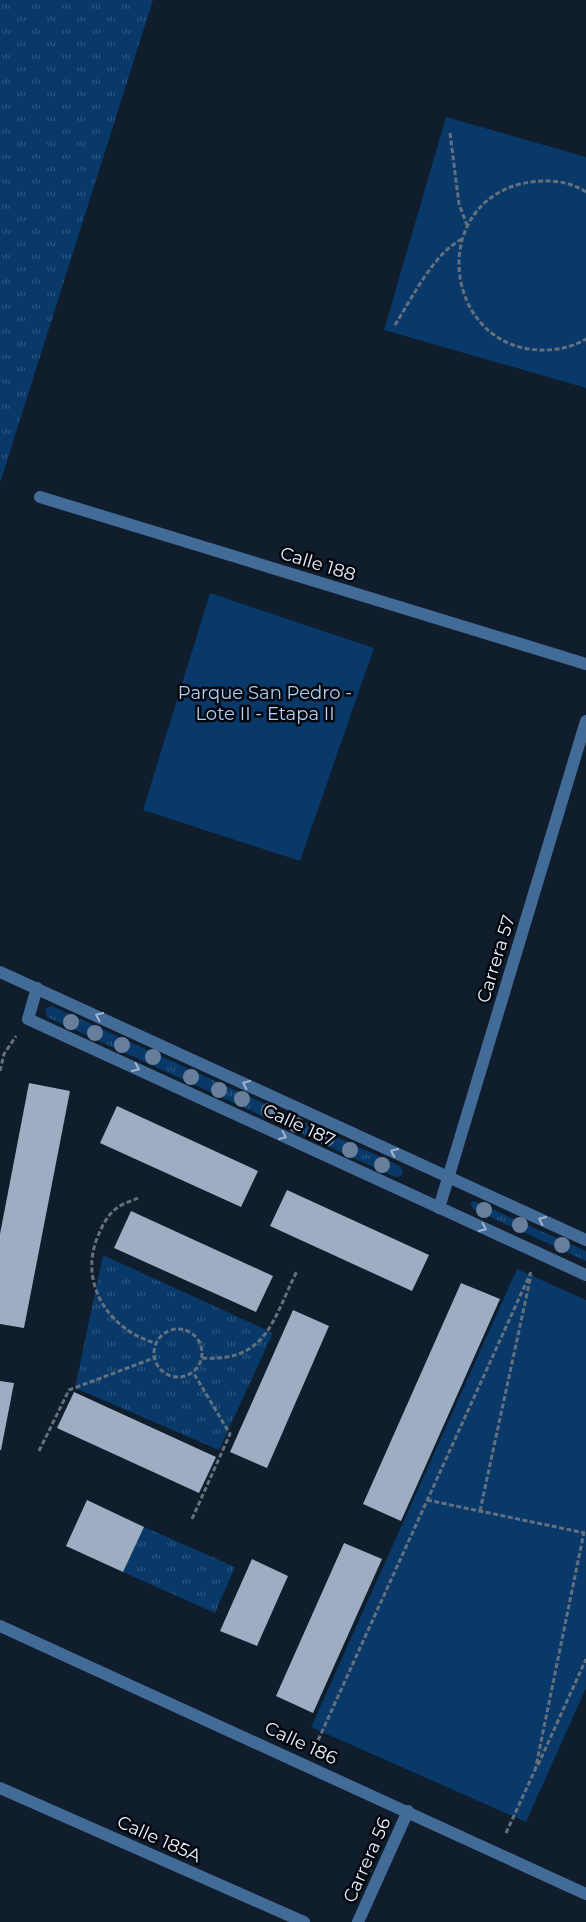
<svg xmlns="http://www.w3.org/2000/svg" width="586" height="1922" font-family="Montserrat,sans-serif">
<defs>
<pattern id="grass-tufts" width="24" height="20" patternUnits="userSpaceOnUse" patternTransform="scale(1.25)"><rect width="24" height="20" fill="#083968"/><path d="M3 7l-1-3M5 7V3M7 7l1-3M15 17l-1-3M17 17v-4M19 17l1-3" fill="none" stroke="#2c567e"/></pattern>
</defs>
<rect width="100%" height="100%" fill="#0f1d2c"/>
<g fill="url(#grass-tufts)">
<polygon points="0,0 153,0 0,483"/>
<polygon points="52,1006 400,1166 403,1172 401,1176 395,1177 47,1017 45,1009"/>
<polygon points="474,1201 586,1251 586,1261 473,1209 470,1204"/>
<polygon points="103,1255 273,1333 219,1450 75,1388"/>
<polygon points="144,1527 235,1567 215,1613 123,1572"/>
</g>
<g fill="#083968">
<polygon points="446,117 586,157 586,388 384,330"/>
<polygon points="210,593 374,648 300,861 143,810"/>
<polygon points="517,1269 586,1300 586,1688 526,1822 311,1727"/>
</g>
<g fill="#9daec3">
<polygon points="29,1083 70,1091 24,1328 0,1324 0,1234"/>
<polygon points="117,1106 258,1171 241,1207 100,1143"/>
<polygon points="287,1190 429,1255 412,1291 270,1226"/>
<polygon points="131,1211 273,1276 256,1312 114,1248"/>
<polygon points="461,1283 500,1299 401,1521 363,1504"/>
<polygon points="293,1310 329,1326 267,1468 230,1452"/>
<polygon points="0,1381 14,1383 1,1450 0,1450"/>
<polygon points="74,1392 216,1457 199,1493 57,1428"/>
<polygon points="87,1500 144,1527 123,1572 66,1546"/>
<polygon points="344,1543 382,1559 313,1713 276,1696"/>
<polygon points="252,1559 288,1576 257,1646 220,1631"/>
</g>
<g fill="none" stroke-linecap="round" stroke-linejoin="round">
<g stroke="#64707d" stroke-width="3" stroke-dasharray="5 2.5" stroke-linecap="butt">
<polyline points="450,133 459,204 467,225"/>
<path d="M586,192C567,179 541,179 520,184C426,209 446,350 543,350C558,350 573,347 586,339"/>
<path d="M395,325C412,298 434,253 462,239"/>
<polyline points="0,1071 4,1054 16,1036"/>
<path d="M138,1198C132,1201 123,1203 117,1208C108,1214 102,1226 98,1236C78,1283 109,1330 155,1343"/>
<circle cx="178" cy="1353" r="24"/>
<path d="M202,1358C267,1362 272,1321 297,1271"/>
<polyline points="39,1451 69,1390 154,1358"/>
<polyline points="427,1500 585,1533"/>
<polyline points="480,1511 531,1275"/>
<polyline points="192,1519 230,1434 193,1372"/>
<polyline points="315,1747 531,1272"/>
<polyline points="538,1765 586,1659"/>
<polyline points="535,1771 584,1532"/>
<polyline points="506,1833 535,1770"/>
</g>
<g stroke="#436b98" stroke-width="12">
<polyline points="40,497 586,664"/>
<polyline points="0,972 586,1240"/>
<polyline points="37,988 28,1019 586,1275"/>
<polyline points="439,1208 586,721"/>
<polyline points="0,1626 586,1894"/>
<polyline points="0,1788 304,1922"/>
<polyline points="358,1922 408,1811"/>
</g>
</g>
<g fill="#677f9b">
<circle cx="71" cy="1022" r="8"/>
<circle cx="95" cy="1033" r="8"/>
<circle cx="122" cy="1045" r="8"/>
<circle cx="153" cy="1057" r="8"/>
<circle cx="191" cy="1077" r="8"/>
<circle cx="219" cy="1090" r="8"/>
<circle cx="242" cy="1099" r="8"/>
<circle cx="269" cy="1111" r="8"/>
<circle cx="296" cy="1125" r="8"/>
<circle cx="327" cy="1138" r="8"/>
<circle cx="350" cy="1150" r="8"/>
<circle cx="382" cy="1165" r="8"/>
<circle cx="484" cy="1210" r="8"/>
<circle cx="520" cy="1225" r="8"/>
<circle cx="562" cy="1245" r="8"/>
</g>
<defs><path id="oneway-chevron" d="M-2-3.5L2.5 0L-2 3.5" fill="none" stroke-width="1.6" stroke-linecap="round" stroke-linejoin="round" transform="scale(1.25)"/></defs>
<g stroke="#9eb5d0">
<use href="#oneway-chevron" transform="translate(99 1016) rotate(-155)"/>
<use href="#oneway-chevron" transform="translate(136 1068) rotate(25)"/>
<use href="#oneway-chevron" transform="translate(246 1084) rotate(-155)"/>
<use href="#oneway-chevron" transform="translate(283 1136) rotate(25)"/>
<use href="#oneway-chevron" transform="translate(394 1152) rotate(-155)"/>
<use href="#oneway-chevron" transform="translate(542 1220) rotate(-155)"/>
<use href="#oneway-chevron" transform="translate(483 1228) rotate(25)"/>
</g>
<g text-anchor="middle" stroke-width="5" stroke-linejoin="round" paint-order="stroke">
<g font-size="18" fill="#e9f2fd" stroke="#03070d">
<text transform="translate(318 564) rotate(17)" y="6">Calle 188</text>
<text transform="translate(496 959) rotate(-73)" y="6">Carrera 57</text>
<text transform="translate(299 1125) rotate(25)" y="6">Calle 187</text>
<text transform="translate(301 1743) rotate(25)" y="6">Calle 186</text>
<text transform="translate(159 1839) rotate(24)" y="6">Calle 185A</text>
<text transform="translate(367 1860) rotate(-66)" y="6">Carrera 56</text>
</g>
<g font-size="18" fill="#afcff5" stroke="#03070d">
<text x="265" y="699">Parque San Pedro -<tspan x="265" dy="21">Lote II - Etapa II</tspan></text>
</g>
</g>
</svg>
